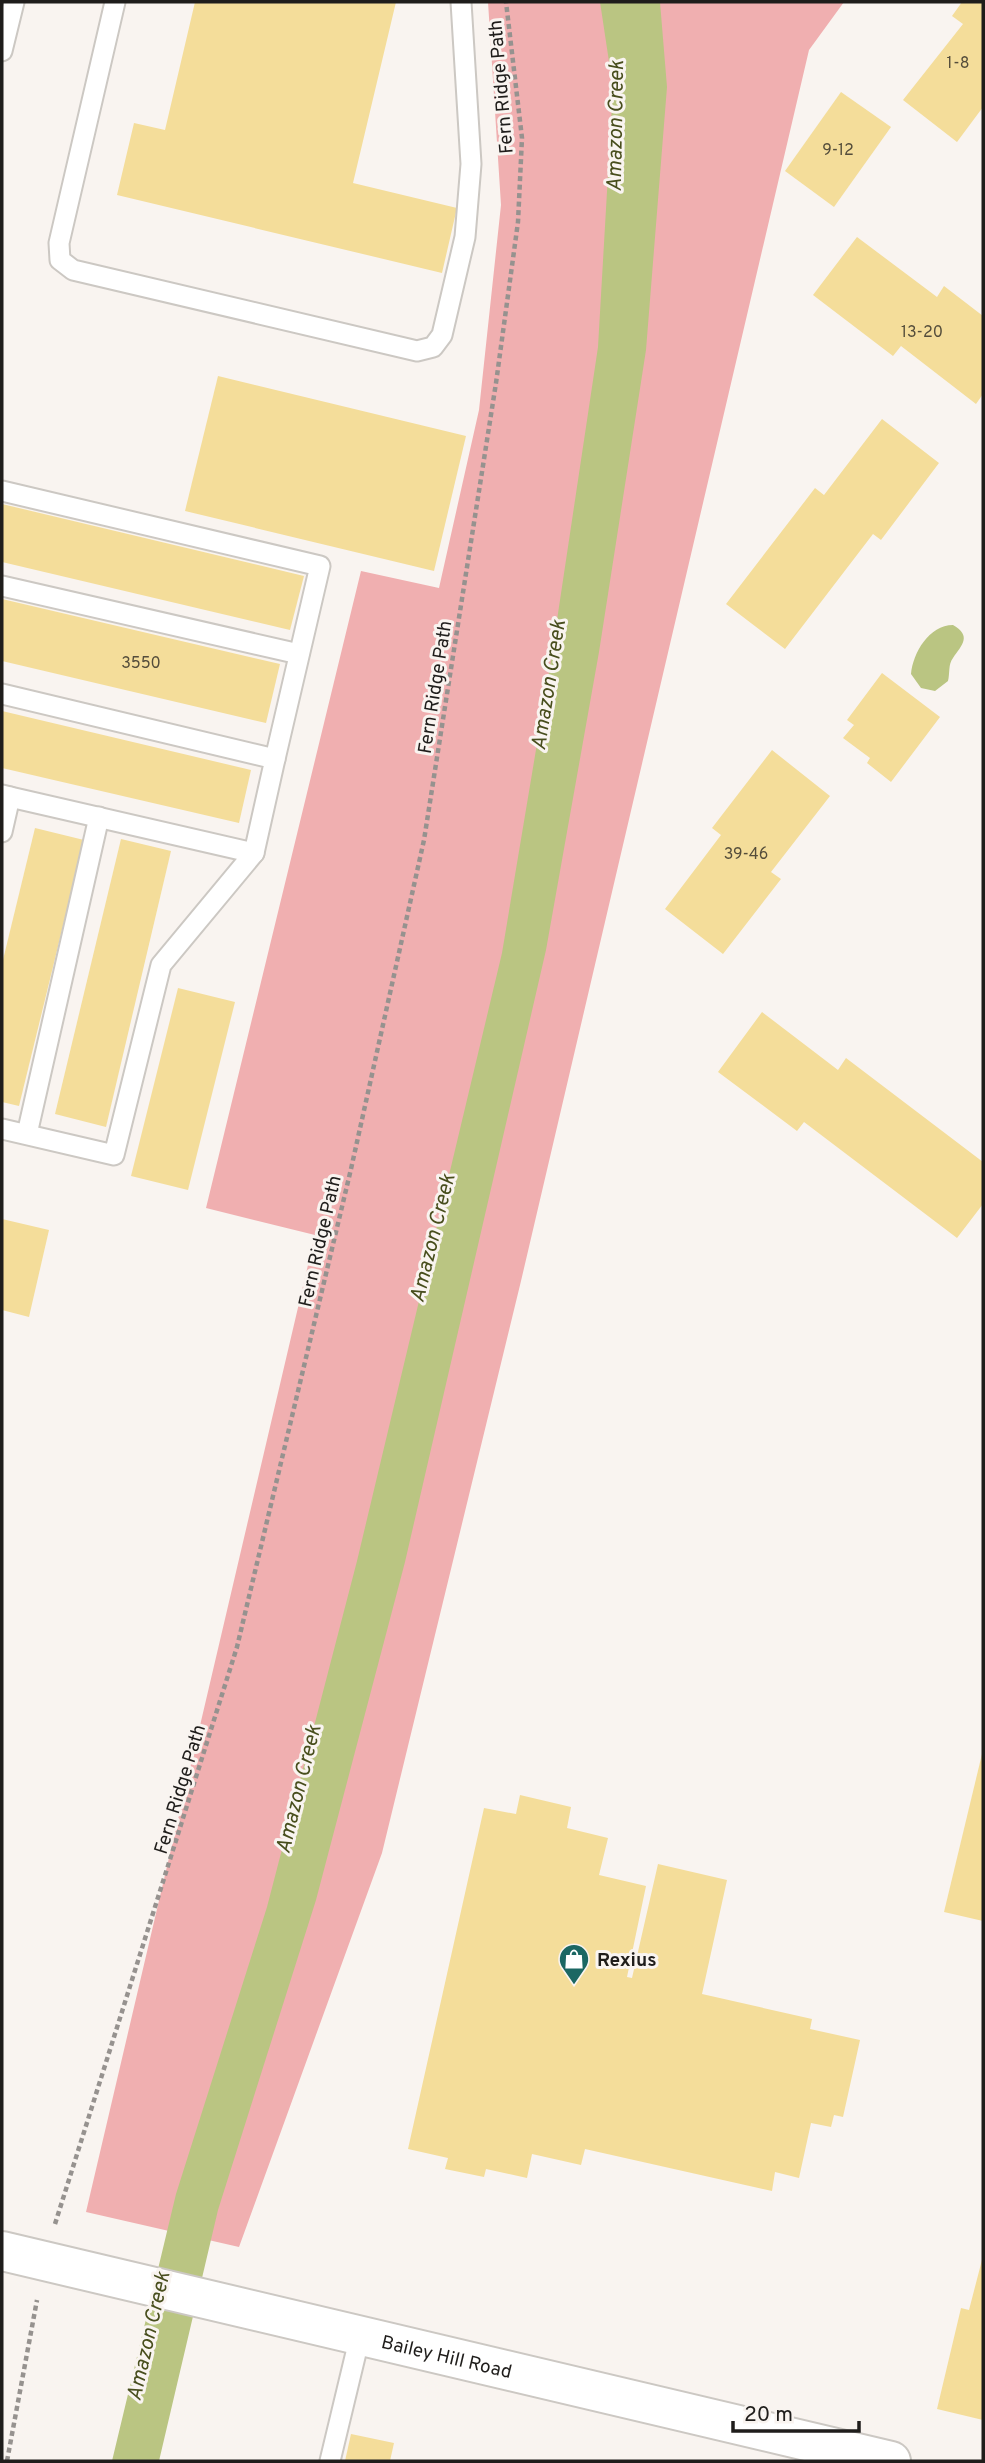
<svg xmlns="http://www.w3.org/2000/svg" width="985" height="2463" font-family="Overpass,sans-serif">
<rect width="100%" height="100%" fill="#f9f4f0"/>
<polygon fill="#f0afb0" points="488,2 844,2 809,50 521,1281 382,1853 239,2247 86,2212 315,1235 206,1208 361,571 439,588 479,410 501,205"/>
<g fill="#bac582">
<polygon points="600,2 660,2 667,87 646,350 599,652 546,950 405,1562 316,1900 218,2210 159,2461 112,2461 176,2194 267,1907 357,1561 502,953 551,660 598,347 613,88"/>
<path d="M953,625C972,636 962,645 953,658C948,664 950,674 948,681L935,691L921,688L911,674C913,653 929,625 953,625Z"/>
</g>
<g fill="#f4dd9a">
<polygon points="195,2 396,2 353,183 457,208 442,273 117,195 134,123 165,130"/>
<polygon points="962,2 983,2 983,107 957,142 903,100 963,24 952,16"/>
<polygon points="841,92 891,127 834,207 785,171"/>
<polygon points="857,237 937,297 944,286 983,316 983,394 976,404 901,346 893,356 813,295"/>
<polygon points="218,376 466,436 434,571 185,511"/>
<polygon points="882,419 939,463 881,540 873,534 785,649 726,604 815,488 824,495"/>
<polygon points="2,504 304,576 290,630 2,562"/>
<polygon points="2,599 280,664 266,723 2,661"/>
<polygon points="882,673 940,717 891,782 867,763 870,758 843,738 854,725 847,720"/>
<polygon points="2,711 251,770 239,823 2,768"/>
<polygon points="772,750 830,796 771,872 781,879 723,954 665,909 721,835 712,828"/>
<polygon points="35,828 84,840 19,1106 2,1102 2,964"/>
<polygon points="121,839 171,851 106,1127 55,1114"/>
<polygon points="178,988 235,1002 188,1190 131,1176"/>
<polygon points="762,1012 838,1070 846,1058 983,1162 983,1204 957,1238 804,1122 797,1131 718,1072"/>
<polygon points="2,1219 49,1230 29,1317 2,1310"/>
<polygon points="982,1754 983,1754 983,1921 944,1912"/>
<polygon points="520,1795 571,1807 567,1828 608,1838 599,1875 646,1886 627,1977 632,1978 658,1864 727,1880 702,1994 812,2019 810,2029 860,2040 843,2117 834,2115 831,2127 811,2123 799,2178 775,2172 772,2191 585,2149 581,2165 532,2154 527,2178 486,2169 484,2177 445,2169 448,2158 408,2149 484,1808 516,1814"/>
<polygon points="983,2256 983,2420 937,2409 961,2308 969,2310"/>
<polygon points="351,2434 394,2443 390,2461 345,2461"/>
</g>
<g fill="none" stroke-linecap="round" stroke-linejoin="round">
<g stroke="#ccc8c3" stroke-width="23">
<g id="lane">
<polyline points="115,2 59,243 60,260 73,270 417,351 433,347 442,335 465,237 471,164 461,2"/>
<polyline points="2,51 14,2"/>
<polyline points="2,491 320,566 275,759"/>
<polyline points="2,586 299,654"/>
<polyline points="2,694 275,759 254,853 161,965 114,1155 2,1129"/>
<polyline points="2,795 10,797 2,832"/>
<polyline points="10,797 254,853"/>
<polyline points="27,1134 99,817"/>
<polyline points="330,2461 360,2336"/>
</g>
</g>
<g stroke="#ccc8c3" stroke-width="42">
<g id="secondary">
<path id="s1" d="M2,2251L891,2461"/>
</g>
</g>
<g stroke="#96928f" stroke-width="4.5" stroke-dasharray="5 3.5" stroke-linecap="butt">
<polyline points="55,2224 237,1647 351,1169 424,840 496,383 518,222 522,138 506,2"/>
<polyline points="7,2461 37,2300"/>
</g>
<use href="#lane" stroke="#fff" stroke-width="19"/>
<use href="#secondary" stroke="#fff" stroke-width="38"/>
</g>
<defs>
<g id="shop-pin" transform="scale(1.575)"><path d="M0 17L-7.5 6A9.5 9.5 0 1 1 7.5 6Z" fill="#1b6763" stroke="#f9f4f0"/><path d="M-5-2.5h2.3a2.7 3.5 0 0 1 5.4 0H5L5.5 6h-11ZM-1.5-2.5h3a1.5 2.3 0 0 0-3 0Z" fill="#fff"/></g>
</defs>
<g fill-rule="evenodd">
<use href="#shop-pin" x="574" y="1959"/>
</g>
<g text-anchor="middle" stroke-width="6" stroke-linejoin="round" paint-order="stroke">
<g font-size="16" fill="#544d3b">
<text x="958" y="68">1-8</text>
<text x="838" y="155">9-12</text>
<text x="922" y="337">13-20</text>
<text x="141" y="668">3550</text>
<text x="746" y="859">39-46</text>
</g>
<g font-size="19" fill="#1f1d1b" stroke="#f9f4f0">
<text transform="translate(500 87) rotate(-95)" y="7">Fern Ridge Path</text>
<text transform="translate(434 687) rotate(-81)" y="7">Fern Ridge Path</text>
<text transform="translate(319 1241) rotate(-77)" y="7">Fern Ridge Path</text>
<text transform="translate(179 1789) rotate(-73)" y="7">Fern Ridge Path</text>
<text dy="7" stroke="none"><textPath href="#s1" startOffset="457">Bailey Hill Road</textPath></text>
</g>
<g font-size="19" font-weight="bold" fill="#1f1d1b" stroke="#f9f4f0" text-anchor="start">
<text x="597" y="1966">Rexius</text>
</g>
<g font-size="21" font-style="italic" fill="#484e1d" stroke="#f9f4f0">
<text transform="translate(615 126) rotate(-89)" y="7">Amazon Creek</text>
<text transform="translate(548 685) rotate(-81)" y="7">Amazon Creek</text>
<text transform="translate(432 1238) rotate(-76)" y="7">Amazon Creek</text>
<text transform="translate(298 1789) rotate(-76)" y="7">Amazon Creek</text>
<text transform="translate(148 2336) rotate(-77)" y="7">Amazon Creek</text>
</g>
</g>
<rect width="985" height="2463" fill="none" stroke="#1f1d1b" stroke-width="7"/>
<path d="M733 2421v10h126v-10" fill="none" stroke="#1f1d1b" stroke-width="3.5"/>
<text x="744" y="2421" font-size="21" fill="#1f1d1b" stroke="#f9f4f0" stroke-width="5" paint-order="stroke">20 m</text>
</svg>
